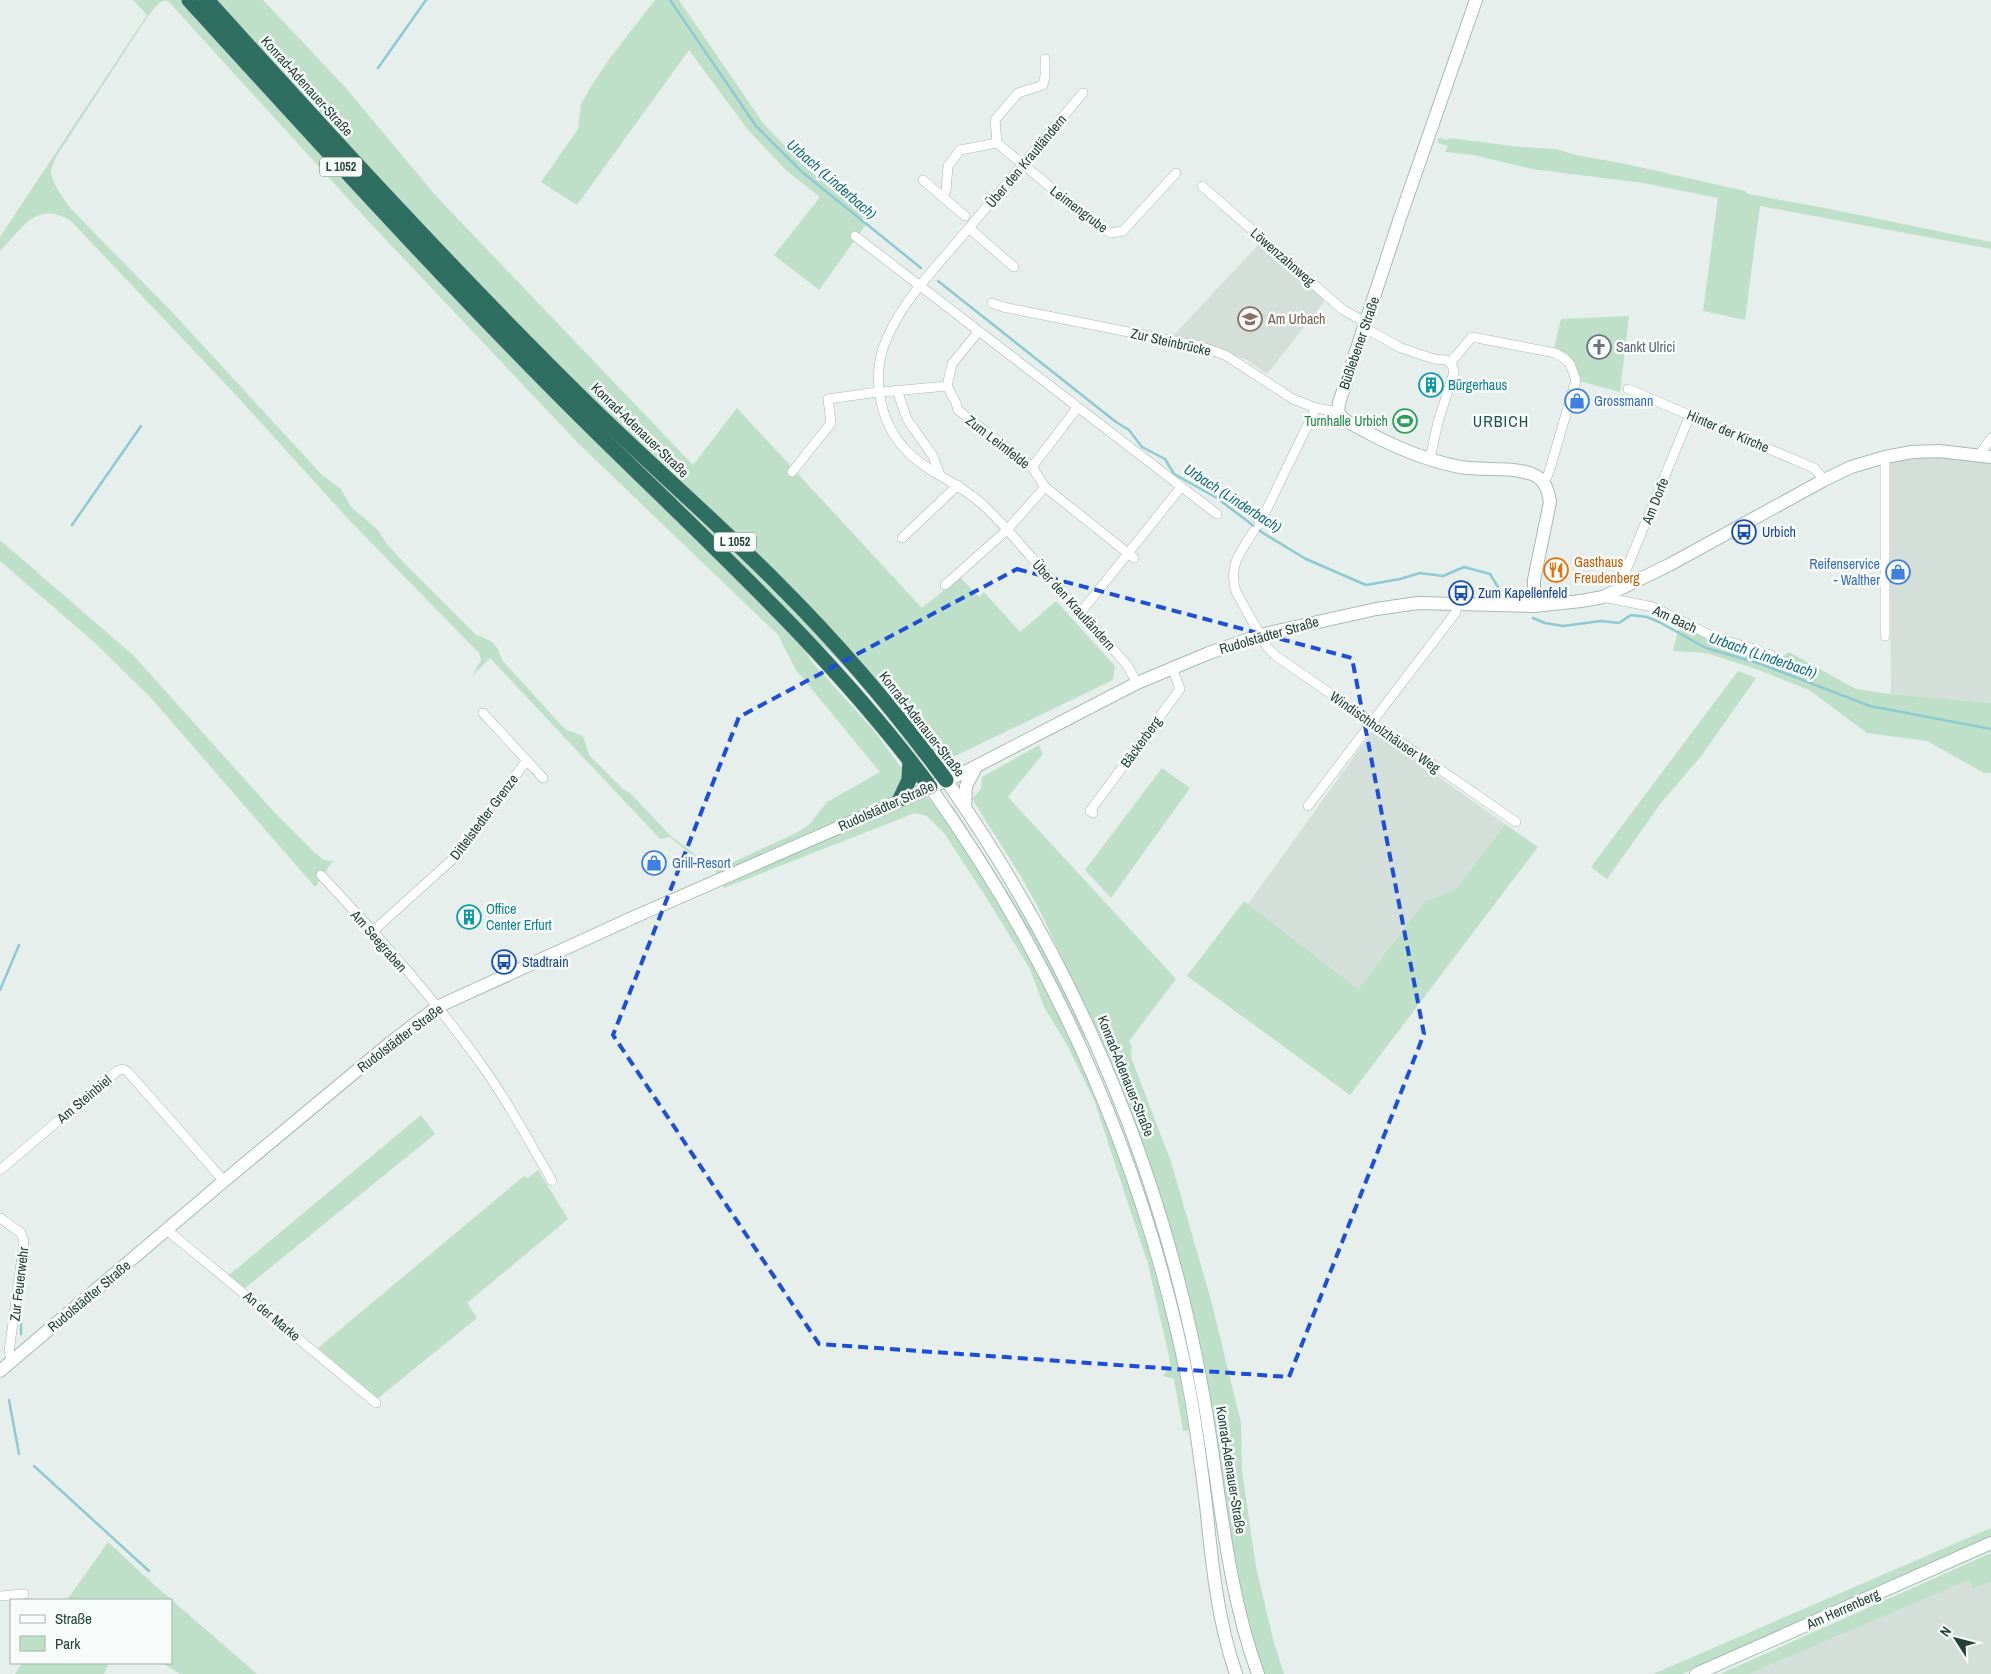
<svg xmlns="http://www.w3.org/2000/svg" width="1991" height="1674" font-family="'Archivo Narrow',sans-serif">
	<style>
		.built { fill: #d4dfda }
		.green { fill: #bfe0c8; fill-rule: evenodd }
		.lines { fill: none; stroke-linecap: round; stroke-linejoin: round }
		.stream { stroke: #8ec9d4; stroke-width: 2.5 }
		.street-casing { stroke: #a8b8b2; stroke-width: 10 }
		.secondary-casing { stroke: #a4bbb3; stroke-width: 14 }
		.highway-casing { stroke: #c2cac8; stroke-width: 16 }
		.street { stroke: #fff; stroke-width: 9 }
		.secondary { stroke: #fff; stroke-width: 12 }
		.highway { stroke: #2f6f62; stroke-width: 15 }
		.marked { fill: none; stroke: #1d4ed8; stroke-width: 4; stroke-dasharray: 10 6; stroke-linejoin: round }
		.labels { text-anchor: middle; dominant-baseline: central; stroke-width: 5; stroke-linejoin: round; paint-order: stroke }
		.shield { fill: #f7fbf9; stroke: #637a73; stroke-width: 1 }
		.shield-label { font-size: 12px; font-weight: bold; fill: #24423a }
		.street-label { font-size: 14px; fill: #24423a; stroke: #f7fbf9 }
		.education-label { font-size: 14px; fill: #785e54; stroke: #f7fbf9; text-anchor: start }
		.worship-label { font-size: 14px; fill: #5b616d; stroke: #f7fbf9; text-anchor: start }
		.culture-label { font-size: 14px; fill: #0d838f; stroke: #f7fbf9; text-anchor: start }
		.shop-label { font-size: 14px; fill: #366cbe; stroke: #f7fbf9; text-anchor: start }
		.leisure-label { font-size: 14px; fill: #27864d; stroke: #f7fbf9; text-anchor: end }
		.transit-label { font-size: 14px; fill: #164399; stroke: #f7fbf9; text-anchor: start }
		.food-label { font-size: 14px; fill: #c56008; stroke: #f7fbf9; text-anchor: start }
		.water-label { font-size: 15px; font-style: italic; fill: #1c6f80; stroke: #f7fbf9 }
		.quarter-label { font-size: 16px; letter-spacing: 1px; fill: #1f5548; stroke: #f7fbf9 }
	</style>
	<rect width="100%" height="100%" fill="#e6efeb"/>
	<g class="built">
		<polygon points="1260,243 1323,296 1324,302 1267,374 1247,360 1192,340 1173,336"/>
		<polygon points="1950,457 1991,462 1991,703 1891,694 1889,462 1909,458"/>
		<polygon points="1373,730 1505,824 1456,889 1424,902 1358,989 1248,904"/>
		<polygon points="1969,1580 1974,1589 1991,1582 1991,1674 1749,1674"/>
	</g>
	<g class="green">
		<path d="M133,0H181L263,90L800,643L812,662L872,728L900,766L942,814L983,877L1041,977L1096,1094L1134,1198L1167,1316L1178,1364L1189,1430L1183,1431L1174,1379L1163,1376L1171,1366L1148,1264L1094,1100L1066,1043L1044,1007L1030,969L984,894L944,833L927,816L915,813L724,888L715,870L705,866L670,837L660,839L490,658L472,676L481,660L479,653L350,521L234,393L71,221C36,200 23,228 0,251V237L147,15ZM163,1H168L372,225L579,444L778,635L796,670L880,772L827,802L809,825L796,833L731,863L709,865L671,836L630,793L623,789L589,755L583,736L567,730L562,726L502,660C496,642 493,641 476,635L408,567L387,544L378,530L351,507L341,489L322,475L173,313L71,209C65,200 52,183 51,173C51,167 54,162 56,157L148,16L159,3Z"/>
		<polygon points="214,0 263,0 345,87 437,197 693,465 737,408 922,608 960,577 979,597 984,592 1020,632 1056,601 1115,666 1113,680 953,757 943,757 935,751 931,752 650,456 458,266"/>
		<polygon points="655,0 679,0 763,123 807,169 870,219 819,290 774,255 820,197 787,171 748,130 689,50 577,205 541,182 578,129 581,104 590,88 610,58"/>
		<polygon points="1440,138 1447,140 1449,138 1520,147 1556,149 1576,155 1626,164 1745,191 1748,194 1830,209 1991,242 1991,249 1760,206 1745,320 1703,311 1718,198 1643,183 1532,169 1473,155 1445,152 1448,146 1438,143 1438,139"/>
		<path d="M1629,316L1620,392L1579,381C1577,363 1570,356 1554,348L1561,319ZM1600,337L1606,339L1601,358L1592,355Z"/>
		<path d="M598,425L717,533L836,652L923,758L920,760C887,718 855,672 814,638Z"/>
		<polygon points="0,540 134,656 275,813 313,851 324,860 331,861 334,859 315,887 151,698 94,642 0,561"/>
		<polygon points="1680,623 1712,642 1777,661 1789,652 1856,689 1891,694 1991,703 1991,773 1984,773 1927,741 1867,733 1809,690 1756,669 1706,653 1673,651"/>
		<polygon points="1738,671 1756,678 1702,755 1661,803 1607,879 1591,867"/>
		<polygon points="1039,745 1043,754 1008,797 1176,979 1129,1041 1132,1047 1131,1057 1171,1162 1211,1300 1241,1423 1242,1470 1256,1567 1274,1643 1284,1674 1264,1674 1250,1630 1146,1155 1107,1052 1038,907 1020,875 972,799 981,789 982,777"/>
		<polygon points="1162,768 1190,788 1111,898 1085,870"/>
		<polygon points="953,806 1040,942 1089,1039 1085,1040 1046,963 949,807"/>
		<polygon points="1505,824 1538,847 1350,1095 1187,976 1244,901 1358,989 1424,902 1456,889"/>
		<polygon points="421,1115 435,1134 244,1289 229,1275"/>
		<polygon points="538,1170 568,1219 467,1303 477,1318 377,1399 318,1348 524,1176 528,1178"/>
		<polygon points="1991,1528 1991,1536 1682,1674 1653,1674"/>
		<polygon points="108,1542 150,1581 257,1674 180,1674 162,1663 171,1663 171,1600 67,1600"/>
		<polygon points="1991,1553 1991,1582 1973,1589 1969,1580 1749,1674 1720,1674"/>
		<polygon points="22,1663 109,1663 104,1674 15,1674"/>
	</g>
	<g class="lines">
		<g class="stream">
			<polyline points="670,0 756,126 802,172 921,268"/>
			<polyline points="378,68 426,0"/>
			<polyline points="938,281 1116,422 1129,430 1142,447 1165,459 1174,474 1217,498 1263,533 1306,559 1366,585 1400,579 1420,573 1443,576 1464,567 1490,574 1501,592"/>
			<polyline points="72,525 141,426"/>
			<polyline points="1533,618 1545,623 1563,626 1601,621 1619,623 1631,615 1647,617 1659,622 1706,648 1761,664 1870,706 1991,729"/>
			<polyline points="0,990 19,945"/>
			<polyline points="21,1317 21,1334"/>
			<polyline points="9,1400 19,1454"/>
			<polyline points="34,1466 149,1571"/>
		</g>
		<g class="street-casing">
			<g id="street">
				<polyline points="1045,59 1045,76 1043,85 1018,93 995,120 997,143 1094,223 1111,233 1123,231 1176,173"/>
				<path d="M1083,93C1043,141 1003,188 963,235C936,267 904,299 887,338C871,373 878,419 904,448C926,473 959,482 983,505C1001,521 1016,540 1032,558C1064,593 1096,629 1127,665L1137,683"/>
				<polyline points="923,180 965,216"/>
				<polyline points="1202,186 1343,310 1367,323"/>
				<polyline points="941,196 946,191 948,166 960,150 997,143"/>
				<polyline points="969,228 1014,267"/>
				<polyline points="855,236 1217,514"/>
				<polyline points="992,303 1003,307 1199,346 1225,355 1293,399 1316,408 1338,412"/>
				<polyline points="1365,328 1401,348 1434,359 1446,360 1452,364 1454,372 1438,422 1430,459"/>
				<polyline points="978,332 952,364 947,386 956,403 958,410 1032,467 1045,487 1134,558"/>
				<polyline points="1450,363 1472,337 1555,353 1564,358 1570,364 1576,380 1549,472 1544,483"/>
				<polyline points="1628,389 1814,468 1824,480"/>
				<polyline points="897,390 907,419 933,456 940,475"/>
				<polyline points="1980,454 1991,438"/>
				<polyline points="1885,457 1885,636"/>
				<polyline points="1032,467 1077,408"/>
				<polyline points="792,472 831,423 828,399 871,393 947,386"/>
				<polyline points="1228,495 1261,521"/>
				<polyline points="1259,525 1316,408"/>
				<path d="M1254,531C1240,552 1228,566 1236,592L1267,647L1276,656L1516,822"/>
				<polyline points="902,538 958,485"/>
				<polyline points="945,585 1007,530 1045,487"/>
				<polyline points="1623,587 1624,575 1690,415"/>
				<polyline points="1603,597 1653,607 1716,638 1751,648 1773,656"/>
				<polyline points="1081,612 1181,487"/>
				<polyline points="483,713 543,778"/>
				<polyline points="1308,806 1456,612 1457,603"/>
				<polyline points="1093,813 1090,811 1180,689 1172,667"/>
				<path d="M321,875C378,936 435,999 483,1067C509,1103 530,1143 552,1181"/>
				<polyline points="372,932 455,857 527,760"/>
				<polyline points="0,1170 117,1071 123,1069 128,1072 224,1181"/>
				<polyline points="0,1218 21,1233 24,1241 9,1352 12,1361"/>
				<polyline points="167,1230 376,1403"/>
				<polyline points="0,1596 24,1594"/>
			</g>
		</g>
		<g class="secondary-casing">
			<g id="secondary">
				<path d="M1476,0L1400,218L1339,403L1338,412L1343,419C1380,440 1418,459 1460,467C1484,471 1509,466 1532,474C1545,479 1548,490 1550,502L1534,580V606"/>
				<path d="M946,780C1071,958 1158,1159 1199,1372C1219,1472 1223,1578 1258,1674"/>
				<path d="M930,787C1058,967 1145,1165 1188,1382C1196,1423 1201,1464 1206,1505C1212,1562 1217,1619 1236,1674"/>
				<polyline points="965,807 966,786 976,767"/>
				<polyline points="0,1371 224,1181 390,1043 437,1007 632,918 963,773 1137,683 1209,653 1260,635 1376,609 1418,603 1534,606 1581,601 1603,597 1669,565 1824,480 1851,467 1885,457 1912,452 1939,451 1991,457"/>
				<polyline points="1696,1674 1991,1543"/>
			</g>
		</g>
		<g class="highway-casing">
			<g id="highway">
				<path d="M189,0C315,138 440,276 572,408C695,531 826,646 930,787"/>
				<path d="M207,0C330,136 454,272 585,401C649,464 718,523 781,587C841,647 896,712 946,780"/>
				<polyline points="900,799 909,780 910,761"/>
			</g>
		</g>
		<use href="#street" class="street"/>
		<use href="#secondary" class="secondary"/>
		<use href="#highway" class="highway"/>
	</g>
	<path class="marked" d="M1017,569L1352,658L1424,1034L1289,1377L819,1344L613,1035L739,717Z"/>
	<defs>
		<g id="school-ring" transform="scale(1.25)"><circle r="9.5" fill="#f7fbf9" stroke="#8d6e63" stroke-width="1.5"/><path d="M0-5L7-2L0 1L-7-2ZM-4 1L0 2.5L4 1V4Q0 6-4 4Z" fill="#8d6e63"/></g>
		<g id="church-ring" transform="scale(1.25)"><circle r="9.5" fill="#f7fbf9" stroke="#6b7280" stroke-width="1.5"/><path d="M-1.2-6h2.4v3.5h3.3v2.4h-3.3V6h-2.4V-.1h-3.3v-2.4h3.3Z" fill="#6b7280"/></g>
		<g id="building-ring" transform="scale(1.25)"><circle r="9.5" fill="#f7fbf9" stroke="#0f9aa8" stroke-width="1.5"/><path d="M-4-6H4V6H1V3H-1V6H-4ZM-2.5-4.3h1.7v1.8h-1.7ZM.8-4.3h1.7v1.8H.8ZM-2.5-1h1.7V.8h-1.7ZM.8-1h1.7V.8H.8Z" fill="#0f9aa8"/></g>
		<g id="shop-ring" transform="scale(1.25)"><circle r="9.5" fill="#f7fbf9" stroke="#3f7fe0" stroke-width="1.5"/><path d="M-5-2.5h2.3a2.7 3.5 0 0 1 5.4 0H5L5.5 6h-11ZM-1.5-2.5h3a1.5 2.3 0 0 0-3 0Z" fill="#3f7fe0"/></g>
		<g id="stadium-ring" transform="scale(1.25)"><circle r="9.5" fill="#f7fbf9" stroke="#2e9e5b" stroke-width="1.5"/><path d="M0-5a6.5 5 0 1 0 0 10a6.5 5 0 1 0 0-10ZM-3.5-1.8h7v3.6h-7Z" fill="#2e9e5b"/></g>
		<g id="bus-ring" transform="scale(1.25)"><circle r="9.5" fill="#f7fbf9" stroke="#1a4fb4" stroke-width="1.5"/><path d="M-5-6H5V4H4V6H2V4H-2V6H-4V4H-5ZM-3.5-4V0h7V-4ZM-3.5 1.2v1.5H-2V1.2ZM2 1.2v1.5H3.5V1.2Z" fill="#1a4fb4"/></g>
		<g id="restaurant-ring" transform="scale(1.25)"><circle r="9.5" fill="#f7fbf9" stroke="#e8710a" stroke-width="1.5"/><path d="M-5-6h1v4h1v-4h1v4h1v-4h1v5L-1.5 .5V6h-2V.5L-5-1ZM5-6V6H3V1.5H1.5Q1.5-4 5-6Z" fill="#e8710a"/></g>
	</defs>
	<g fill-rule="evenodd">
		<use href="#school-ring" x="1250" y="319"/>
		<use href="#church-ring" x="1599" y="347"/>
		<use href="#building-ring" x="1431" y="385"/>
		<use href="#shop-ring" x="1577" y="401"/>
		<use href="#stadium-ring" x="1405" y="421"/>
		<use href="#bus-ring" x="1744" y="532"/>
		<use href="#restaurant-ring" x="1556" y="570"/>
		<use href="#shop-ring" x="1898" y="572"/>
		<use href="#bus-ring" x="1461" y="593"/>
		<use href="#shop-ring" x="654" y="863"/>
		<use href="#building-ring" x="469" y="917"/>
		<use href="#bus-ring" x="504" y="962"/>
	</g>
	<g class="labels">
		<g class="shield">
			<rect x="320" y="157.5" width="42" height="19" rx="4"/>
			<rect x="714" y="532.5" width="42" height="19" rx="4"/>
		</g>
		<g class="shield-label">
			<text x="341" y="167">L 1052</text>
			<text x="735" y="542">L 1052</text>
		</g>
		<g class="street-label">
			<text transform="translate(307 86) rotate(48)">Konrad-Adenauer-Straße</text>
			<text transform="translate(1026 161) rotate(-50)">Über den Krautländern</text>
			<text transform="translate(1079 209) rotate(37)">Leimengrube</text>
			<text transform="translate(1283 257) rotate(41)">Löwenzahnweg</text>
			<text transform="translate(1171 342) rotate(13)">Zur Steinbrücke</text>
			<text transform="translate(1359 343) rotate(-71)">Büßlebener Straße</text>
			<text transform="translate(640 430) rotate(44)">Konrad-Adenauer-Straße</text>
			<text transform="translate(1728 431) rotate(23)">Hinter der Kirche</text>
			<text transform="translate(998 442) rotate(38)">Zum Leimfelde</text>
			<text transform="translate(1655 501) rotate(-68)">Am Dorfe</text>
			<text transform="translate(1074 605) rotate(48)">Über den Krautländern</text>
			<text transform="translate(1675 619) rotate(25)">Am Bach</text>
			<text transform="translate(1269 635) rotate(-16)">Rudolstädter Straße</text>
			<text transform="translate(922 724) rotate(52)">Konrad-Adenauer-Straße</text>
			<text transform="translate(1385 732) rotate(35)">Windischholzhäuser Weg</text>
			<text transform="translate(1141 742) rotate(-54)">Bäckerberg</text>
			<text transform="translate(886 806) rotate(-24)">Rudolstädter Straße</text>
			<text transform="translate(484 817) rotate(-53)">Dittelstedter Grenze</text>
			<text transform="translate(379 941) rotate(49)">Am Seegraben</text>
			<text transform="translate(400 1038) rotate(-37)">Rudolstädter Straße</text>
			<text transform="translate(1126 1076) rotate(68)">Konrad-Adenauer-Straße</text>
			<text transform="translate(84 1099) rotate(-40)">Am Steinbiel</text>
			<text transform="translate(19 1284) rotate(-83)">Zur Feuerwehr</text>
			<text transform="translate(89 1296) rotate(-40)">Rudolstädter Straße</text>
			<text transform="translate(272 1316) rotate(40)">An der Marke</text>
			<text transform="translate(1231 1470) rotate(81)">Konrad-Adenauer-Straße</text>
			<text transform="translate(1843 1609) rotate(-24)">Am Herrenberg</text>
		</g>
		<g class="education-label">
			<text x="1268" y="319">Am Urbach</text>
		</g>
		<g class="worship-label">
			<text x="1616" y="347">Sankt Ulrici</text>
		</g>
		<g class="culture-label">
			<text x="1448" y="385">Bürgerhaus</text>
			<text x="486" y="909">Office<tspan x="486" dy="16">Center Erfurt</tspan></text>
		</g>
		<g class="shop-label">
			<text x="1594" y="401">Grossmann</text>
			<text x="1880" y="564" text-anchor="end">Reifenservice<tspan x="1880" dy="16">- Walther</tspan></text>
			<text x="672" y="863">Grill-Resort</text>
		</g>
		<g class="leisure-label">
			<text x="1388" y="421">Turnhalle Urbich</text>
		</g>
		<g class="transit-label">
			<text x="1762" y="532">Urbich</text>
			<text x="1478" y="593">Zum Kapellenfeld</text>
			<text x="522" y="962">Stadtrain</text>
		</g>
		<g class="food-label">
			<text x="1574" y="562">Gasthaus<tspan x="1574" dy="16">Freudenberg</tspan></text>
		</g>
		<g class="water-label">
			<text transform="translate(832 179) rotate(41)">Urbach (Linderbach)</text>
			<text transform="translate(1233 498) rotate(33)">Urbach (Linderbach)</text>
			<text transform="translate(1763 655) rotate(19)">Urbach (Linderbach)</text>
		</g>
		<g class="quarter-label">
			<text x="1501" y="421">URBICH</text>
		</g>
	</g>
	<rect x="10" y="1599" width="162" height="65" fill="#f7fbf9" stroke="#a3b1ad"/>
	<rect x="20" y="1615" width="25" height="8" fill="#ffffff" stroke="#a3b1ad"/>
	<text x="55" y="1624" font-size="15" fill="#24423a">Straße</text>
	<rect x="20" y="1636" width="25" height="15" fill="#bfe0c8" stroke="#a3b1ad"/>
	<text x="55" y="1649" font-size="15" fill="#24423a">Park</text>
	<g transform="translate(1956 1639) rotate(306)" stroke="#f7fbf9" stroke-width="4" paint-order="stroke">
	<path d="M0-4L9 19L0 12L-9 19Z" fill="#24423a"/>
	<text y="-8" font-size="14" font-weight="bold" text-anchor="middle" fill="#24423a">N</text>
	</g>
</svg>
